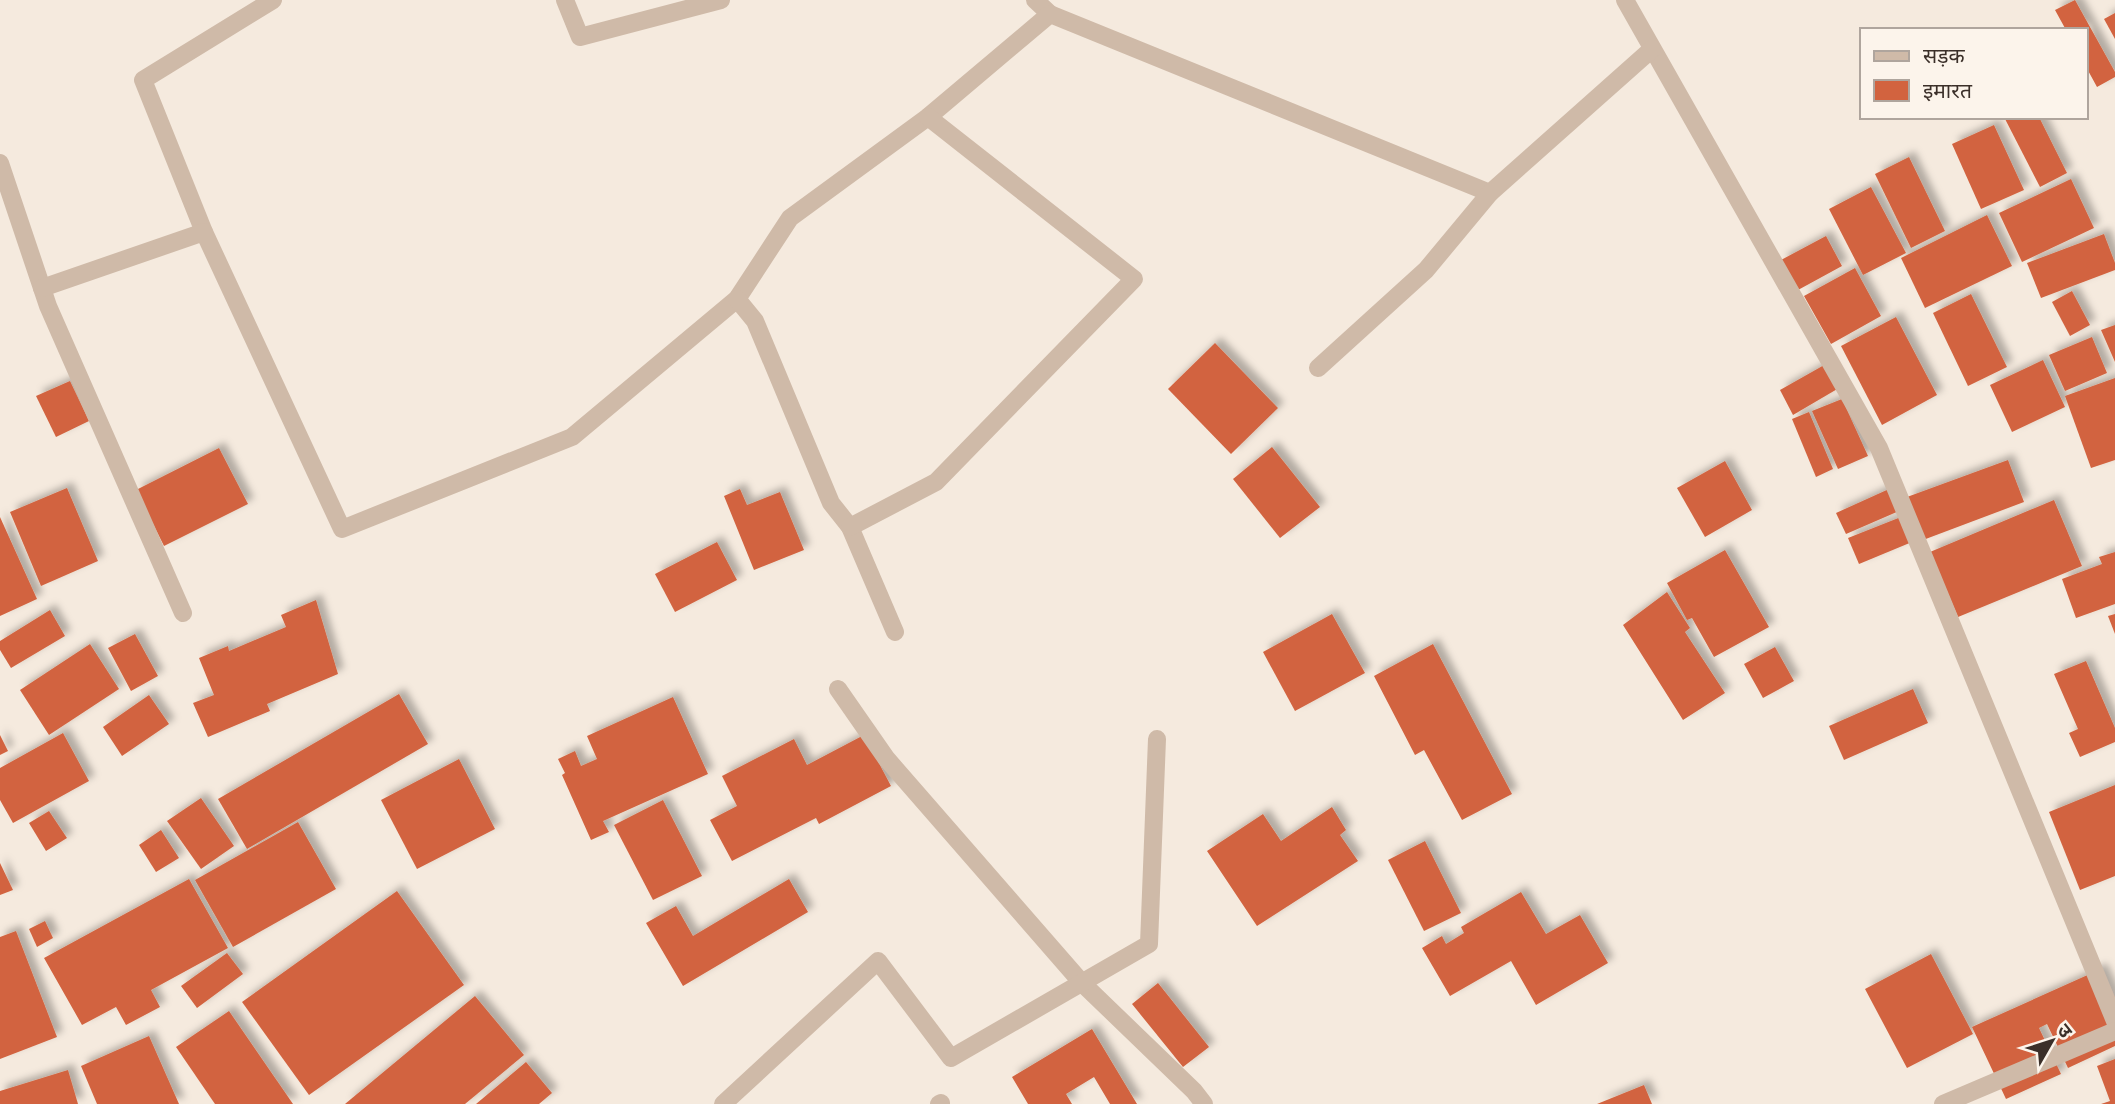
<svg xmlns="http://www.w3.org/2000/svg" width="2115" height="1104" font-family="Karla,'Noto Sans Devanagari',sans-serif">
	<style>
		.building { fill: #d2633f; filter: url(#shadow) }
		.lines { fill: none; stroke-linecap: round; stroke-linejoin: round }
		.street { stroke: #cfbaa8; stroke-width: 18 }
	</style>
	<defs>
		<filter id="shadow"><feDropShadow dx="6" dy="-6" stdDeviation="3.5" flood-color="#0004"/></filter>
	</defs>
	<rect width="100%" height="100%" fill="#f5eade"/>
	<g class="building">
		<polygon points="2075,0 2115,72 2115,77 2097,87 2085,65 2085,30 2066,30 2055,10"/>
		<polygon points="2115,13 2115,39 2104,19"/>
		<polygon points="2004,117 2039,117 2067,173 2040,187"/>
		<polygon points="1994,125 2024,190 1981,209 1952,144"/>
		<polygon points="1909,157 1945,231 1911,248 1875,174"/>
		<polygon points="2071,179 2094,228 2022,262 1999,213"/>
		<polygon points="1871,187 1906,253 1863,275 1829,209"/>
		<polygon points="1987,215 2012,266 1925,308 1901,258"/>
		<polygon points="2104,234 2115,263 2115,270 2041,298 2027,263"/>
		<polygon points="1826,236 1842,266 1798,290 1781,260"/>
		<polygon points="1855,268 1881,316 1831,344 1804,296"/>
		<polygon points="2072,291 2090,325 2070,336 2052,302"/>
		<polygon points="1971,294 2007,367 1968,386 1933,313"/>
		<polygon points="1896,317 1937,395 1882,425 1841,346"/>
		<polygon points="2115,325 2115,362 2101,330"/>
		<polygon points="2092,337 2107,373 2065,391 2049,355"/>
		<polygon points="1215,343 1278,408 1231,454 1168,389"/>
		<polygon points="2043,360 2065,407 2012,432 1990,385"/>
		<polygon points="1826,364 1839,388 1793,415 1780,390"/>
		<polygon points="2115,378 2115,460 2091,468 2065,396"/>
		<polygon points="70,381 89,421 56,437 36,396"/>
		<polygon points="1842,399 1868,456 1838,469 1812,411"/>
		<polygon points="1809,412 1833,469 1816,477 1792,419"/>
		<polygon points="1272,447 1320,507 1280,538 1233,479"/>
		<polygon points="219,448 248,504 164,546 136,490"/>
		<polygon points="2008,460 2024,502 1923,540 1907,497"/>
		<polygon points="1725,461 1752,510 1705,537 1677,488"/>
		<polygon points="67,488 98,561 41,586 10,512"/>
		<polygon points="740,489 747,505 780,492 804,550 754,570 724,496"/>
		<polygon points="1889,489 1899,511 1846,534 1836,513"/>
		<polygon points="2054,500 2082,566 1958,617 1930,552"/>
		<polygon points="0,517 37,599 0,616"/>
		<polygon points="1901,517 1912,542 1859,564 1848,538"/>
		<polygon points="717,542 737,580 675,612 655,574"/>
		<polygon points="1725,550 1769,627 1714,657 1692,618 1687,620 1667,583"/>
		<polygon points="2115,552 2115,604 2076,618 2062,579 2102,564 2099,557"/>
		<polygon points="1667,592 1690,628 1685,632 1725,693 1683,720 1623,625"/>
		<polygon points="316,600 338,674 267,704 270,711 208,737 193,703 214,695 199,658 228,646 229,651 286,627 281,615"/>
		<polygon points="50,610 65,636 11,668 0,650 0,641"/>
		<polygon points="1332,614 1365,673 1295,711 1263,652"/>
		<polygon points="2115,614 2115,634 2108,616"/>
		<polygon points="135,634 158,676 131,691 108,648"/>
		<polygon points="90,644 119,689 49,735 20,690"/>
		<polygon points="1433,644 1512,794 1462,820 1424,750 1415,755 1374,676"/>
		<polygon points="1775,647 1794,681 1763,698 1744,664"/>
		<polygon points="2086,661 2115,728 2115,742 2080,757 2069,733 2078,729 2054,674"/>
		<polygon points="1913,689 1928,723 1844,760 1829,726"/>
		<polygon points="399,694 428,744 247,849 218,799"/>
		<polygon points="149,695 169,724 122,756 103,727"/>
		<polygon points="673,697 708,774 603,821 609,832 591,840 562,775 565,773 558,759 575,751 581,766 597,759 587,736"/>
		<polygon points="63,733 89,781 13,823 0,800 0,768"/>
		<polygon points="0,735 8,751 0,755"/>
		<polygon points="864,735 891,786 819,824 816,818 732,861 710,820 737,806 722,776 794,739 807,765"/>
		<polygon points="459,759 495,829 417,869 381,800"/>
		<polygon points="2115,785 2115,876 2080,890 2049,812"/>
		<polygon points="201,798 234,846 201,869 167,821"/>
		<polygon points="663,800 702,876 653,900 614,825"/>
		<polygon points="1332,807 1346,830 1340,835 1358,861 1257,926 1207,851 1263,814 1281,841"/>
		<polygon points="49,811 67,838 46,851 29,823"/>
		<polygon points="298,822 336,889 233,947 195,880"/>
		<polygon points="161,830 179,858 156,872 139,845"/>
		<polygon points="1425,841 1461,913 1424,931 1388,860"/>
		<polygon points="0,863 13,890 0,895"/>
		<polygon points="189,879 228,948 151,990 160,1007 126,1025 116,1007 82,1025 44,958"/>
		<polygon points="789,879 808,912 683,986 646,923 676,906 693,936"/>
		<polygon points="397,891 464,985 309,1095 242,1002"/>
		<polygon points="1521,892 1546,934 1580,915 1608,963 1536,1005 1511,961 1450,996 1422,948 1442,936 1446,944 1464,933 1461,927"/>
		<polygon points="45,921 53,938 37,947 29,929"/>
		<polygon points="16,931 57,1037 0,1059 0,937"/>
		<polygon points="227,953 243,974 197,1008 181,986"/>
		<polygon points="1931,954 1973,1034 1907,1068 1865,989"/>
		<polygon points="2101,969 2115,998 2115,1046 2068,1068 2047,1024 2039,1028 2061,1074 2006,1099 1972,1027"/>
		<polygon points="1158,983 1209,1047 1183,1067 1132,1004"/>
		<polygon points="475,996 524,1055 465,1104 345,1104"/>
		<polygon points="229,1011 293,1104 215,1104 176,1047"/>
		<polygon points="1092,1029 1137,1104 1110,1104 1094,1077 1066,1094 1072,1104 1028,1104 1012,1077"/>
		<polygon points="149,1036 179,1104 97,1104 81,1066"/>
		<polygon points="2115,1059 2115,1104 2101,1104 2110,1101 2097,1066"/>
		<polygon points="526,1062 552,1093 539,1104 476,1104"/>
		<polygon points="68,1070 78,1104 0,1104 0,1091"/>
		<polygon points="1644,1085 1652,1104 1597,1104"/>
	</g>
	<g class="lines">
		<g class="street">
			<polyline points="565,0 580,37 721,0"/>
			<polyline points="1035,0 1050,14"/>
			<polyline points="1625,0 1879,448 2115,1021"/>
			<polyline points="0,163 48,306 183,613"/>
			<polyline points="204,232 143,80 273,0"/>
			<polyline points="42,288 204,232 342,529 572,437 737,299 790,218 928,117 1050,14 1490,193"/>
			<polyline points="737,299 755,321 831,503 850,527 895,632"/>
			<polyline points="1318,368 1426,270 1490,193 1652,49"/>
			<polyline points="850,527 936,482 1134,279 928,117"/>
			<polyline points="838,689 886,758 1082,983 1194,1091 1204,1104"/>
			<polyline points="723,1104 878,961 951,1058 1149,944 1157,739"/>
			<polyline points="939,1104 941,1103"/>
			<polyline points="1943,1104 2115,1031"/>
		</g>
	</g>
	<rect x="1860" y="28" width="228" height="91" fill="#fcf4eb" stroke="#afa59d" stroke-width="2"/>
	<rect x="1874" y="51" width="35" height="10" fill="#cfbaa8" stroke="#afa59d" stroke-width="2"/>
	<text x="1923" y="63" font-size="21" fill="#3b2f29">सड़क</text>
	<rect x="1874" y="80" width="35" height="21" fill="#d2633f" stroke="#afa59d" stroke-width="2"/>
	<text x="1923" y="98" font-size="21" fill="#3b2f29">इमारत</text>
	<g transform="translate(2052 1041) rotate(51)" stroke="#fcf4eb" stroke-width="5" paint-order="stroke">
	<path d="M0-5L12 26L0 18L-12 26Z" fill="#3b2f29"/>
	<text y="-10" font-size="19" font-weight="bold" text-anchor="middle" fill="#3b2f29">उ</text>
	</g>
</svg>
